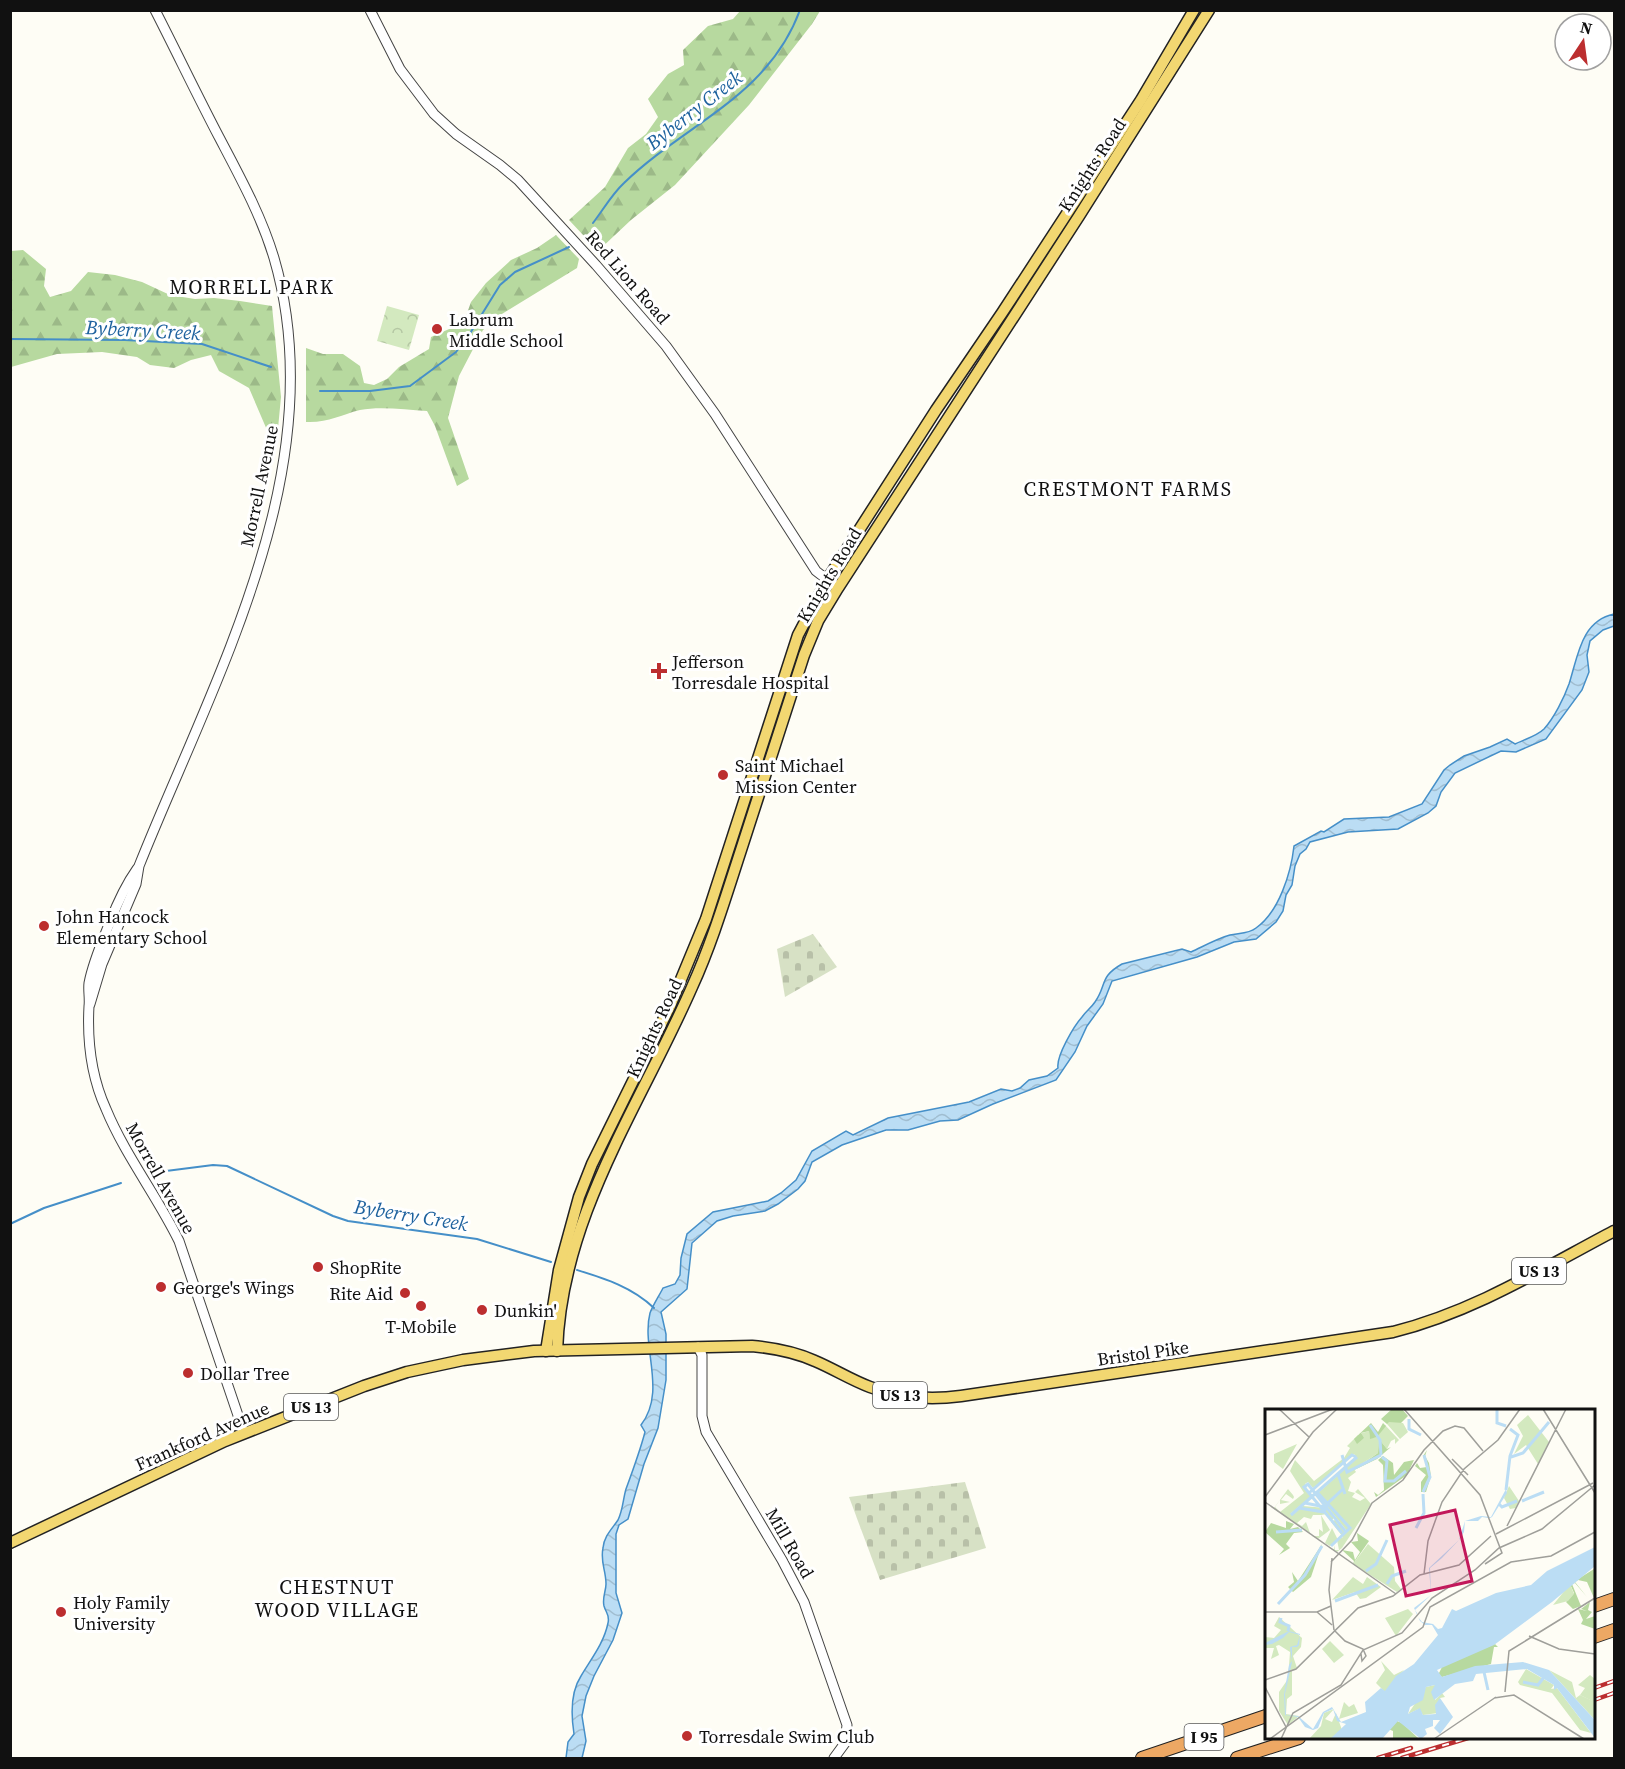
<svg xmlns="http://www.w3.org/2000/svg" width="1625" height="1769" font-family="'Source Serif 4',serif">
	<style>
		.forest { fill: url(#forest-firs) }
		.cemetery { fill: url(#cemetery-stones) }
		.park { fill: url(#park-crowns) }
		.water { fill: url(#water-waves); stroke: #458fc8; stroke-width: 1.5 }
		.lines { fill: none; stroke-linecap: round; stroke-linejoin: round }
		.stream { stroke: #458fc8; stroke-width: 2 }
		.tertiary-casing { stroke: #444; stroke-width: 11 }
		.primary-casing { stroke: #222; stroke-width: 13 }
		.motorway-casing { stroke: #222; stroke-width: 14 }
		.tertiary { stroke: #fff; stroke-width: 9 }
		.primary { stroke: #f2d771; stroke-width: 10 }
		.motorway { stroke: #eda864; stroke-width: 12 }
		.rail-casing { stroke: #bc2e2f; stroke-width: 4.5 }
		.rail { stroke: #fff; stroke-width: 2; stroke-dasharray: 7; stroke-linecap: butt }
		.poi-dot { fill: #bc2e2f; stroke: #fff; stroke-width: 2 }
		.labels { text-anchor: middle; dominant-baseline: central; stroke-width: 6; stroke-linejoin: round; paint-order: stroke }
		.shield { fill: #fff; stroke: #585858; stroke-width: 1.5 }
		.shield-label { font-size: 16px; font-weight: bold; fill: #111 }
		.street-label { font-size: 18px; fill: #111; stroke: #fff }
		.poi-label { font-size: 18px; fill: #111; stroke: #fff; text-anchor: start }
		.water-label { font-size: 20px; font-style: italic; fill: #1e629e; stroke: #fff }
		.neighbourhood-label { font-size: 20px; letter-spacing: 1.5px; fill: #111; stroke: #fff }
		.inset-river { fill: none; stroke: #bbddf4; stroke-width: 3 }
		.inset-road { fill: none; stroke: #9f9f9a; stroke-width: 1.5 }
		.view { fill: #c2185b; fill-opacity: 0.15; stroke: #c2185b; stroke-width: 3 }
		.inset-edge { fill: none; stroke: #111; stroke-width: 3 }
	</style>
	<defs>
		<pattern id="forest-firs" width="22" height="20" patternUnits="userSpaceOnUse" patternTransform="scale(1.5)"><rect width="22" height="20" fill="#b7d99f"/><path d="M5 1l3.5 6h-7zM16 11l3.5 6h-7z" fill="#9cb988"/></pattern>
		<pattern id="cemetery-stones" width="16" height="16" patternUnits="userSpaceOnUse" patternTransform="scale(1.5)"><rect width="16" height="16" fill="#d7e1c5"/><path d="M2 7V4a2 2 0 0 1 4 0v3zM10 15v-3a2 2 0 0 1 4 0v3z" fill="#b8c0a8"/></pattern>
		<pattern id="park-crowns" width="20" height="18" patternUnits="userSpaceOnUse" patternTransform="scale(1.5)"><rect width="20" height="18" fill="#d3e9bf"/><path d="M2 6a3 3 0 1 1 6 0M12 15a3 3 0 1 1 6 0" fill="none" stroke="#b4c7a3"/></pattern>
		<pattern id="water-waves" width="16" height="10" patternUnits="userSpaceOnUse" patternTransform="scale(1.5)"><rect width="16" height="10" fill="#bbddf4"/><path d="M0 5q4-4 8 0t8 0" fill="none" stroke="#a0bdd0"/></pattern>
	</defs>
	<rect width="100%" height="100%" fill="#fefdf5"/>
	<g class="forest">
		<polygon points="740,11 820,11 812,24 749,105 675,185 631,220 598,251 569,220 605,187 628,148 646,134 658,117 648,99 668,74 684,65 683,50 708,26 733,19"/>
		<path d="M556,235L579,259L577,268L497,317L483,330L459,376L448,418L469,479L457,486L435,426L427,411C406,410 381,406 360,410C340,415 328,423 306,422V348L323,354H343L360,366L364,383L374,385L387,379L399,367L429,349L431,337L456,326L466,316L471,302L486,283L511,260L537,248Z"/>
		<polygon points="23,250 46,269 44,286 50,297 71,291 88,272 115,275 142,282 170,295 195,299 214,298 240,301 272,306 281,397 277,439 270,437 249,388 219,371 211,355 191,360 174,368 150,365 137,357 102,352 57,354 11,367 11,251"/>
	</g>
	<g class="cemetery">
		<polygon points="813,934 837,967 785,997 777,949"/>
		<polygon points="965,1482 986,1548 880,1580 849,1497"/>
	</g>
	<polygon class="park" points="387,306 419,315 409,350 377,341"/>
	<path class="water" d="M1614,614V626L1603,630L1590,641L1587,655L1589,672L1582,690L1546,739L1516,752L1501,751L1455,773L1441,792L1436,806L1428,813L1398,829L1348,832L1310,842L1306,849L1300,854L1295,866L1292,885L1286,895L1283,911L1276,922L1256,939L1234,942L1197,957L1112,981L1103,1004L1087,1026L1075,1052L1056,1080L993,1104L958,1120L940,1121L908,1130H886L842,1145L812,1162L805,1181L798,1189L778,1204L765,1211L733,1216L717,1221L692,1243L687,1289L661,1312L666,1334V1380L658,1428L644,1464L628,1519L619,1525L616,1534V1593L622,1613L613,1640L594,1676L586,1696L582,1716L586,1741L582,1758H566L568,1742L574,1734C571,1715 570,1693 581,1676C591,1659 604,1643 608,1623C610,1615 606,1613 604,1606C602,1598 606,1591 606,1584C606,1570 600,1562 603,1548C604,1536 612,1529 618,1520C623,1510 623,1499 626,1489C633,1470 640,1451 645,1432L641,1425C667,1391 641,1348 650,1313C653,1305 659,1296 663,1288L675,1284L680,1275L681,1258L687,1234L713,1212L768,1201L781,1193L796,1180L812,1151L846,1131L853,1135L888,1118L969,1102L1001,1089L1012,1091L1020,1088L1029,1080L1047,1076L1058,1068C1056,1056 1074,1026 1082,1017C1086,1011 1091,1008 1095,1002C1107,985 1099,977 1122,964L1182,949L1191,952C1204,946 1216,939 1230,935C1238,933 1249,934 1256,928C1279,912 1291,873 1294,846L1321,831L1324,832L1344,819L1389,817L1422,804L1444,770L1450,765L1464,756L1490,747L1507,739L1515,744C1523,740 1537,736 1544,729C1554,718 1564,698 1569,684C1578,656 1581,621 1614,614Z"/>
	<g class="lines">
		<g class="stream">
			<path d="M593,223C603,210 612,194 624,183C686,123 768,97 800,10"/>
			<polyline points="10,339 125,340 202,344 271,367"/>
			<polyline points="320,391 370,391 410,386 456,352 469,335 500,285 515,272 569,247"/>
			<polyline points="166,1171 213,1165 227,1166 333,1216 348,1221 477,1239 551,1262"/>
			<polyline points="10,1224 44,1208 121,1183"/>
			<path d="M577,1270C606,1279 632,1287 654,1308"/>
		</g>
		<g class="tertiary-casing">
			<g id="tertiary">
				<polyline points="370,10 400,69 434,114 456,134 500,165 518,180 596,265 666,346 715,414 816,571 838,588"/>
				<path d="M137,869C125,886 117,904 110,922C102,942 93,962 89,983C88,991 90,998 89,1006C87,1042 91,1076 106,1109C125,1155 157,1196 179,1241L244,1433"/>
				<path d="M90,1004L102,964L136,884L139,866C214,678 335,466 274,258C261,215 240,177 219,137C197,95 177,53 155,10"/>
				<polyline points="698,1347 702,1355 702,1416 706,1432 782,1560 804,1602 847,1725 845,1743 834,1758"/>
			</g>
		</g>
		<g class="primary-casing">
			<g id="primary">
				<polyline points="546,1351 559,1270 579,1197 592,1164 670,1006 706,919 798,635 827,580 936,410 1002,313 1141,100 1194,10"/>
				<path d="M557,1351C561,1217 640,1106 692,987C712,943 726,896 741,850C762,785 783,720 804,655L818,621L838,588L1079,216L1209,10"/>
				<path d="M10,1543L225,1441L364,1386L407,1372L463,1360L534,1351L752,1346C774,1348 795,1352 815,1361C834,1369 851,1380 870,1387C899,1398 930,1400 961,1396L1393,1332C1473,1312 1542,1269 1614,1231"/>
			</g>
		</g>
		<g class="motorway-casing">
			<g id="motorway">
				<polyline points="1594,1606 1614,1599"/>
				<polyline points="1594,1637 1614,1630"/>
				<polyline points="1142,1758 1266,1716"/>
				<polyline points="1237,1758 1299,1738"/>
			</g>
		</g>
		<use href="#tertiary" class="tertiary"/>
		<use href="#primary" class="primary"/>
		<use href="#motorway" class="motorway"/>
		<g class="rail-casing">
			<g id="rail">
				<polyline points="1594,1688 1614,1681"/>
				<polyline points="1594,1700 1614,1693"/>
				<polyline points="1378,1758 1411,1748"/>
				<polyline points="1402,1758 1468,1738"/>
			</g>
		</g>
		<use href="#rail" class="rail"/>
	</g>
	<g class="poi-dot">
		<circle cx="437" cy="329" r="6"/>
		<path d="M656 662h6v6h6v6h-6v6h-6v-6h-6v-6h6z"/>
		<circle cx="723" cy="775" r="6"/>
		<circle cx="44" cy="926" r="6"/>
		<circle cx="318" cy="1267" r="6"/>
		<circle cx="161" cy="1287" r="6"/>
		<circle cx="405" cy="1293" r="6"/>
		<circle cx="421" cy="1306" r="6"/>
		<circle cx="482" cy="1310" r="6"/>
		<circle cx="188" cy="1373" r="6"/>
		<circle cx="61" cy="1612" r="6"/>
		<circle cx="687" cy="1736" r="6"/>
	</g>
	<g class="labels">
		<g class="shield">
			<rect x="1512" y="1258" width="54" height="26" rx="4.5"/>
			<rect x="873" y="1382" width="54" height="26" rx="4.5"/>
			<rect x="284" y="1394" width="54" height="26" rx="4.5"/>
			<rect x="1184.5" y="1724" width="39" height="26" rx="4.5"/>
		</g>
		<g class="shield-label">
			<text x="1539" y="1271">US 13</text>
			<text x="900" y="1395">US 13</text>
			<text x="311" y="1407">US 13</text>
			<text x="1204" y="1737">I 95</text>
		</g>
		<g class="street-label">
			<text transform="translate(1092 165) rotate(-57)">Knights Road</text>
			<text transform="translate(628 277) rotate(49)">Red Lion Road</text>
			<text transform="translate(259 486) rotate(-78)">Morrell Avenue</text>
			<text transform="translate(829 575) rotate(-59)">Knights Road</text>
			<text transform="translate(654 1028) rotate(-65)">Knights Road</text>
			<text transform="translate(161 1178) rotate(61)">Morrell Avenue</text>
			<text transform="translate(1143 1353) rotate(-8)">Bristol Pike</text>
			<text transform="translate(202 1436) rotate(-24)">Frankford Avenue</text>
			<text transform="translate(790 1543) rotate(60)">Mill Road</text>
		</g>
		<g class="poi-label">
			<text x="449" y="319">Labrum<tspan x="449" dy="21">Middle School</tspan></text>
			<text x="672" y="661">Jefferson<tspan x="672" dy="21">Torresdale Hospital</tspan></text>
			<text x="735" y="765">Saint Michael<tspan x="735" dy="21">Mission Center</tspan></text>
			<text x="56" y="916">John Hancock<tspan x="56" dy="21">Elementary School</tspan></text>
			<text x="330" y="1267">ShopRite</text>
			<text x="173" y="1287">George's Wings</text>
			<text x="393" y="1293" text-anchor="end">Rite Aid</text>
			<text x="494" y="1310">Dunkin'</text>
			<text x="421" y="1326" text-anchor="middle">T-Mobile</text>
			<text x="200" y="1373">Dollar Tree</text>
			<text x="73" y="1602">Holy Family<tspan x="73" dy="21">University</tspan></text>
			<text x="699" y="1736">Torresdale Swim Club</text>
		</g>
		<g class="water-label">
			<text transform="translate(694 110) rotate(-38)">Byberry Creek</text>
			<text transform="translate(143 330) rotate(3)">Byberry Creek</text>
			<text transform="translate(411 1215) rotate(9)">Byberry Creek</text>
		</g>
		<g class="neighbourhood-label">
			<text x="252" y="287">MORRELL PARK</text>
			<text x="1128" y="489">CRESTMONT FARMS</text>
			<text x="337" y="1587">CHESTNUT<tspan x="337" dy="23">WOOD VILLAGE</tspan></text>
		</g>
	</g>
	<g transform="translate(1265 1409)">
		<rect width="330" height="330" fill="#fefdf5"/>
		<path d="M263,6L284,33L273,55L261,36L249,45L258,27L252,16ZM120,16L134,31L130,35V30L126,32L122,40L114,30L113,44L89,60L91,63L83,69L86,73L83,82L90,84L87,88L95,92L100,89L90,83L93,80L106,95L77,139L72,143L64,139L69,140V136L70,141H74L72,131L65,137L60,134L67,119L73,131L78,128L66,113L70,111L80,123L82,122L52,85L92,49L89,45L48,79L43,73L40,75L44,85H49L25,105L38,97L61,99L69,109L65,112L62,105L56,106L65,121L53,130L47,127H54V120L58,123L56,106H48L46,110L39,108L32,114L37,117L41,113L45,124L9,100V99L23,80L28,86L29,88L28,90L21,85L16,91L25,93L15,95V91L10,98L15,103L39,84L25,62L30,51L49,72L79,49L85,39L82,37L93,26L99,30L94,25L104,22L105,29L112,28ZM103,135L129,158L130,172L136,180L132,183L88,155ZM88,168L98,175L102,168L116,178L101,189L95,190L90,183L67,191ZM65,232L79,246L69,254L57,240ZM79,293L84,298L89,295L93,304L74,310Z" fill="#d3e9bf"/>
		<path d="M127,0H137L143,7L135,15H122L116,10ZM106,14L113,23L118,14L121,17L112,28L105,30L104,22L96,24L99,29L92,35L89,30ZM114,30L122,40L126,38L112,50L87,62L113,44ZM162,41L160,47L164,54L166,67L161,83H156V73L161,66L150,57L152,54L155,59L162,58L158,47ZM118,47L128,54L129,66L139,53L149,51L142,66L111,88L109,83L113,86L119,81L118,56L113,51ZM21,112L29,115L25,120L33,118L38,123L29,124L21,135L25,139L14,146L19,140L0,123L6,114L21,119ZM92,124L104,132L88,155L89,152L77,141L88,143L90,151L95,143L86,133L93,132ZM57,135L46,168L28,183L23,178L29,173L27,163L33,172ZM329,160V189L322,173L313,171L310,173L322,188L310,174L307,175L316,197L308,200L301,193L309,184L305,175ZM325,193L323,201L327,203L321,210L330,207V220L316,215L318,211L313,200L322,202L316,200ZM230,235L233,238H229L226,255L177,268L173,266L178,256ZM132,312L137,314L154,330L128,329V322L123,320Z" fill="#b7d99f"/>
		<path d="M329,158L305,175L309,185L303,192L288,196L305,175ZM261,260L289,276L286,280L292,279L326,324L315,321L287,284L255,276L253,273ZM284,261L307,273L311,289L315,286L330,293V311Z" fill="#d3e9bf"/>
		<path d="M124,13L138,14L143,23L135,30L122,15ZM32,35L18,60L9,53V45ZM244,77L254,92L251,99L245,100L239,89ZM143,200L148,205L131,227L120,209ZM14,208L37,229L36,238L28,247L32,259L27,262V286L22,290L21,305L34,307L23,316L14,302V283L23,270L25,243L14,236L11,237L14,246L6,250L9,239H0V228L9,229L16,221L9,217ZM116,252L129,266L139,261L120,283L111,274L120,261ZM325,266L330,270L329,293L315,286L320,279L313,276ZM170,276V291L177,284L180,288L175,289L173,304L158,306L154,300L143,305L161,278ZM69,300L60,310L67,313L71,304L77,321L65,330H44L56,317L59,304Z" fill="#d3e9bf"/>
		<path d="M241,80L242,84L227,108L225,109H223L217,108L213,112H200L199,123L194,131L177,149L165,159L166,186L150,201L152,204L153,208L157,213L168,215L173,220L177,219L187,200L191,202L231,184L266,176L282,162L330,138V157L287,193L229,236L172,261L177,268L210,257L258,253L284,261L329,310L330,329L292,279L289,281V276L262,260L211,265L208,272L190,275L169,291L166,283L170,276L161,278L158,291L145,298L143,305L155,299L158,306L171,305L170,296L175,289L188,308L175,325L169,319L175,311H168V317L160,320L162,325L156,330L133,312L117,330H65L81,315L72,312L68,300L59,304L53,319L48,321L40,318L33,308L20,306L19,286L24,256L27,252L25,238L32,236L35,226L24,223L18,229L7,235L0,236V234L24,222L35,225L34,236L32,238H27V253L20,285L21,306L33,307L48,320L58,303L67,298L76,313L101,303L100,293L116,279L120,282L131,267L149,255L173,226L167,216H160L155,212L149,199L166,186L164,159L194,131L200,112L216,107L226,108Z" fill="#bbddf4"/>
		<path class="inset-river" d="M232,0V14L241,17M144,10V20L156,26M105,16L115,31L116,46M77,46L82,63L116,46M117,48L122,52L120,72H129L141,62M246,48L258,44L284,13M73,65L80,85M42,74L81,123M43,75L39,78L77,124M241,81L245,47L253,26L245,20M52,83L85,119L66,137M158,83L165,68L159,46M44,84L87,46L91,48M257,92L279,83M40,94L60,98M234,95L237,98L252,92M34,99L59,103L63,94L79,79M26,106L92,48M151,119L159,104L158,85M11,123L37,121M101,162L111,155L122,131M122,175L127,167L141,162M70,192L113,176M13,195L40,166L57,137M16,209L15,213L24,217L23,222M219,263L223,281M258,273L273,276L279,268"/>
		<path class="inset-road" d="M14,0L44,28M139,0L215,86L237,144L220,155M278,0L330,84M0,26L68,0M187,50L203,66M0,88L48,23L72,0M0,93L131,185M242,117L301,0M231,125L328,74M67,149L64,181L69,221M66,153L87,131L107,94L138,71L159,41L178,22L190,17L199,19L218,42M159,165L163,132L177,93L199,60L233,31L255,0M0,203H52L66,197M52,203L67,216M69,221L80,232L98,240L101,247L97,252L96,245M264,227L294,240L330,245M0,271L31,260L93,199L128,187L155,166L194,156L226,127M0,278L21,318M240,283L244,242L330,189M229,289L249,286L319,330M5,330L158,218L165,198L246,153L286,147L330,123M16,330L28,304L76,276L98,241L137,224L167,189L210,161L234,139L277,120L330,76M169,330L231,288"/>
		<path class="view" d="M190,101L207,172L141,187L125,116Z"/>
		<rect width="330" height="330" class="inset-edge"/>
	</g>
	<rect width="1625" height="1769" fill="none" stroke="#111111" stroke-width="24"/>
	<g transform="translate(1583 42) rotate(13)"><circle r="28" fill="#ffffff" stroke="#a0a0a0" stroke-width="1.5"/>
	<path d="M0-4.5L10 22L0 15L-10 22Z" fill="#bc2e2f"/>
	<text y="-9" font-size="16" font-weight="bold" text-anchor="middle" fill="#111111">N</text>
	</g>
</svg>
